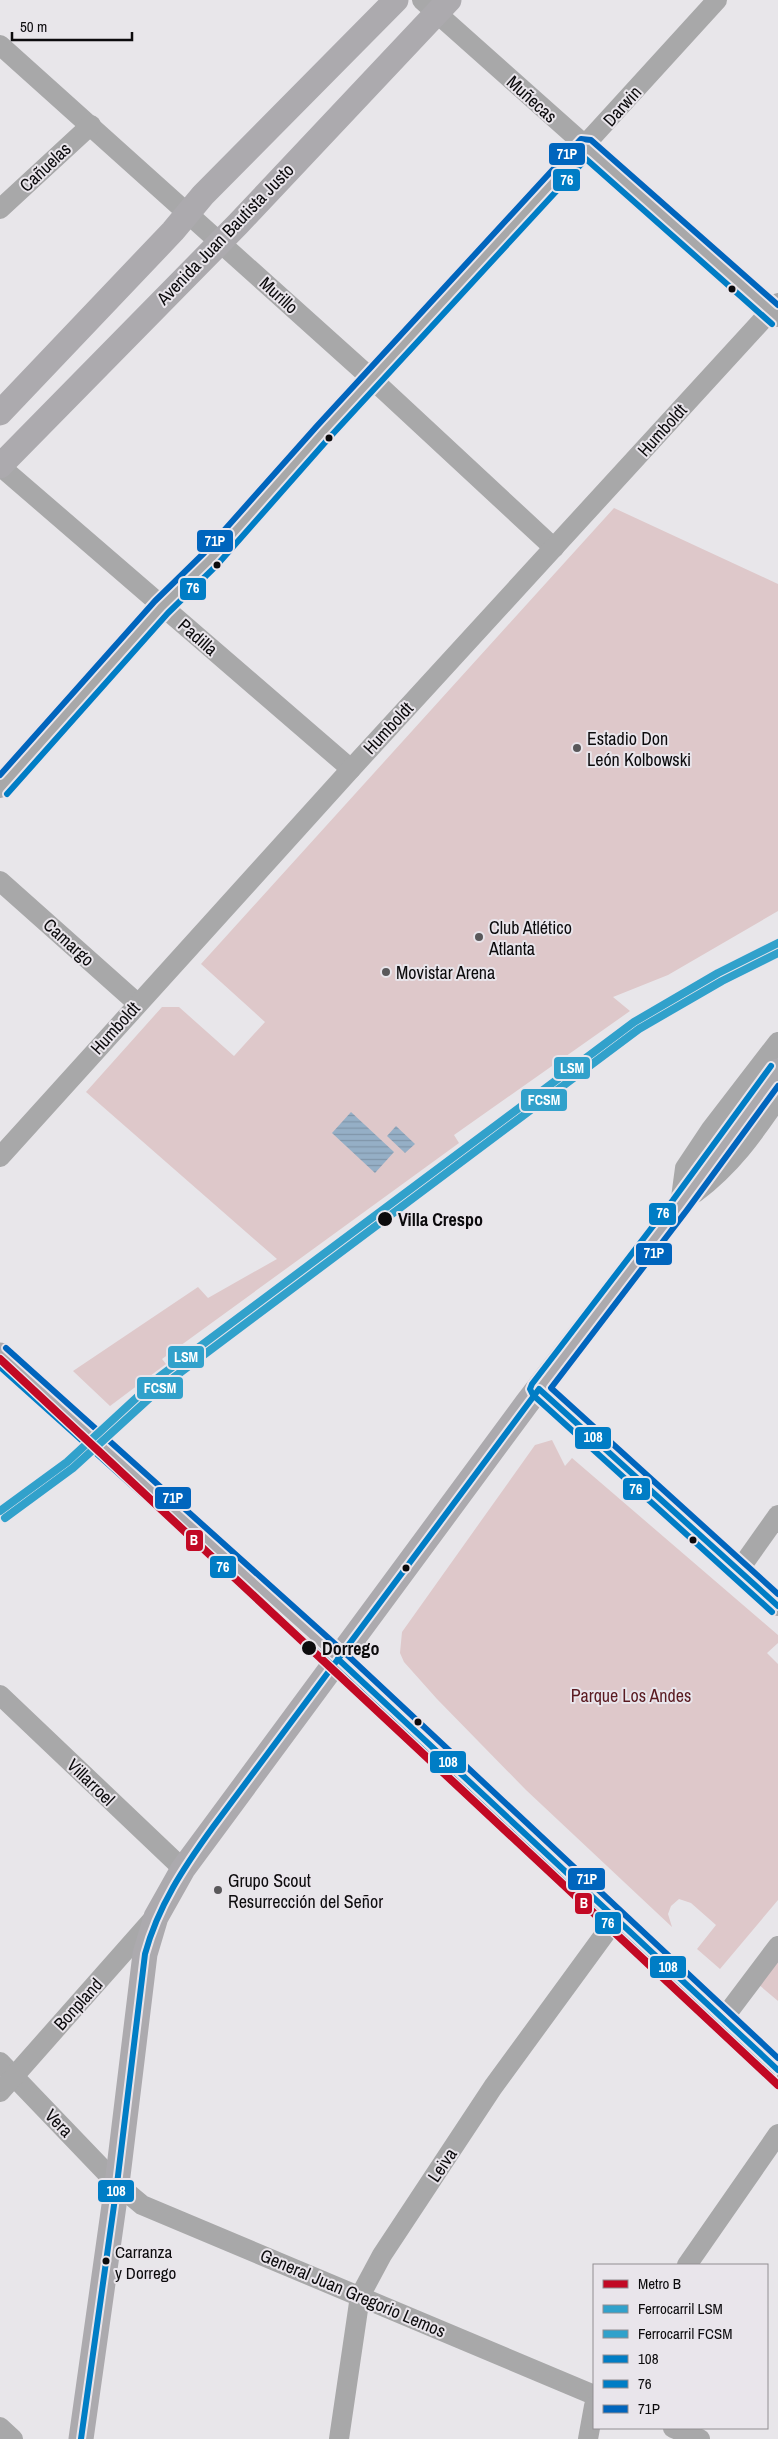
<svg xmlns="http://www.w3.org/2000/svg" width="778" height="2439" font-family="'Archivo Narrow',sans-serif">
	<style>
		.green { fill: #dec8ca }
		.water { fill: url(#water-rules) }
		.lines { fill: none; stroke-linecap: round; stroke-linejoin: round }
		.minor { stroke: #a8a8a9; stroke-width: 20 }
		.major { stroke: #acaaae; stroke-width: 25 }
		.bus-1-casing { stroke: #e9e5eb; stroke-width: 10 }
		.bus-2-casing { stroke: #e9e5eb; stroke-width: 10 }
		.bus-3-casing { stroke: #e9e5eb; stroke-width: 10 }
		.bus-1 { stroke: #007dc5; stroke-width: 6 }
		.bus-2 { stroke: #007dc5; stroke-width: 6 }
		.bus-3 { stroke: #0065bd; stroke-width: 6 }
		.rail-1-casing { stroke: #e9e5eb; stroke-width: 11 }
		.rail-2-casing { stroke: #e9e5eb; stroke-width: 11 }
		.rail-1 { stroke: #31a1cb; stroke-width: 8 }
		.rail-2 { stroke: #31a1cb; stroke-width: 8 }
		.metro-1-casing { stroke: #e9e5eb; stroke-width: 11 }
		.metro-1 { stroke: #c20924; stroke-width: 8 }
		.bus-dot { fill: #0c0b0d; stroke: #e9e5eb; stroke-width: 2 }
		.poi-dot { fill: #59585a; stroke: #e9e5eb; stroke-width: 2 }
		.labels { text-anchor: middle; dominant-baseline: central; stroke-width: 4; stroke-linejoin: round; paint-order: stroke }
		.bus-label { font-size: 17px; fill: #0c0b0d; stroke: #e9e5eb; text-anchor: start }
		.street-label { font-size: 18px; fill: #0c0b0d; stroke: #e9e5eb }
		.poi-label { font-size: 18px; fill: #0c0b0d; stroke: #e9e5eb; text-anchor: start }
		.stop-label { font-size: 18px; font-weight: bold; fill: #0c0b0d; stroke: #e9e5eb; text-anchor: start }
		.park-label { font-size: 18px; fill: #5a1b21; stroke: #e9e5eb }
		.line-badge { stroke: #e9e5eb; stroke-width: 2 }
		.badge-label { font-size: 14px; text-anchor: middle; font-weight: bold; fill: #fff }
	</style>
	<defs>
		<pattern id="water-rules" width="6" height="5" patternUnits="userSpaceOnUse" patternTransform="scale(1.25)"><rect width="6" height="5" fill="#95afc6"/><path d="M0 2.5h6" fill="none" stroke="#7f95a9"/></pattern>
	</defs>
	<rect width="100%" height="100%" fill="#e8e6ea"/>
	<g class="green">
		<polygon points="614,508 778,584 778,911 668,975 613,997 630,1011 454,1135 459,1143 162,1359 166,1364 110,1406 73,1371 198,1287 208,1298 277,1259 86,1092 162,1007 179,1007 234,1056 265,1022 201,964"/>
		<polygon points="552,1440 565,1466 572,1458 778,1635 778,1643 767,1653 778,1664 778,1900 720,1969 697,1949 716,1925 691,1903 679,1899 671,1906 668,1914 672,1927 526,1790 437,1699 404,1662 400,1653 402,1632 535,1445"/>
		<polygon points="778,1959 778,2001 758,1984"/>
	</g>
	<g class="water">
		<polygon points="351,1112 394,1152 375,1173 332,1133"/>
		<polygon points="396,1126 415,1144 405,1153 387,1136"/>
	</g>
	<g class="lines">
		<g class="minor">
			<polyline points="422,0 778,317"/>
			<polyline points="0,45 372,379 554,548"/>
			<polyline points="0,209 91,125"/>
			<polyline points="0,466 351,769"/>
			<polyline points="0,788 162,607 210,559 323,432 717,0"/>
			<polyline points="0,881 137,1003"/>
			<polyline points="0,1157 351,769 778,303"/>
			<path d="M695,1193C731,1166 753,1135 778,1098"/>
			<polyline points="680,1205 685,1168 711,1129 778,1042"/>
			<polyline points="539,1389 778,1606"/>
			<polyline points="739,1570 778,1515"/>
			<polyline points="0,1695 183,1869"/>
			<polyline points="723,2019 778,1946"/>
			<polyline points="0,2062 117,2184 142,2205 594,2395"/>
			<polyline points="0,2092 154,1918"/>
			<polyline points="687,2265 778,2134"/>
			<polyline points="0,2427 13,2439"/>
			<polyline points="673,2428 700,2439"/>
			<polyline points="339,2439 360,2296 382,2255 493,2087 615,1920"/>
			<polyline points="588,2439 594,2406"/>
		</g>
		<g class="major">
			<polyline points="0,413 173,231 203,195 396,0"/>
			<polyline points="0,466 238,224 449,0"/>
			<polyline points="0,1355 338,1659 615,1920 778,2070"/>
			<polyline points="81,2439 117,2184 145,1954 156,1917 183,1869 527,1403 680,1205 778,1071"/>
		</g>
		<g class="bus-1-casing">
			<g id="bus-1">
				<polyline points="338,1659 778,2070"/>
				<path d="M81,2439L117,2184L145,1954C158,1906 184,1867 213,1827L539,1389L778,1606"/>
			</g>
		</g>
		<g class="bus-2-casing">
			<g id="bus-2">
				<polyline points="7,794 168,613 217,565 329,438 586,159 772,324"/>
				<polyline points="771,1066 673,1200 532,1384 530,1389 533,1395 772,1612"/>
				<polyline points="0,1367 332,1665 772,2076"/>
			</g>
		</g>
		<g class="bus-3-casing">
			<g id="bus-3">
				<polyline points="0,775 155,601 204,553 317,426 581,139 591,140 778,305"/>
				<polyline points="778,1086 687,1210 551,1388 778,1594"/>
				<polyline points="6,1348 344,1652 778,2058"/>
			</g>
		</g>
		<use href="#bus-1" class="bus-1"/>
		<use href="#bus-2" class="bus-2"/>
		<use href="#bus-3" class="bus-3"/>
		<g class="rail-1-casing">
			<polyline id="rail-1" points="0,1511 67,1462 159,1377 634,1022 718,973 778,943"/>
		</g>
		<g class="rail-2-casing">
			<polyline id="rail-2" points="5,1518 73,1468 165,1384 639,1029 722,981 778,953"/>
		</g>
		<use href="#rail-1" class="rail-1"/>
		<use href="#rail-2" class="rail-2"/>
		<g class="metro-1-casing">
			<polyline id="metro-1" points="0,1359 778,2085"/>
		</g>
		<use href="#metro-1" class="metro-1"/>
	</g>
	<g class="bus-dot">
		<circle cx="732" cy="289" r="4.5"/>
		<circle cx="329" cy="438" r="4.5"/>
		<circle cx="217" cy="565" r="4.5"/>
		<circle cx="385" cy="1219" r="8"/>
		<circle cx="693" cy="1540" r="4.5"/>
		<circle cx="406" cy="1568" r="4.5"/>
		<circle cx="309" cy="1648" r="8"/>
		<circle cx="418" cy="1722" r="4.5"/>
		<circle cx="106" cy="2261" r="4.5"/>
	</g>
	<g class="poi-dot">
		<circle cx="577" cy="748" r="5"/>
		<circle cx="479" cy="937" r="5"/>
		<circle cx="386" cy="972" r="5"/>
		<circle cx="218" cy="1890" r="5"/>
	</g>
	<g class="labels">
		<g class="bus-label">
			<text x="115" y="2251">Carranza<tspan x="115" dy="21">y Dorrego</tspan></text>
		</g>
		<g class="street-label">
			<text transform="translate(532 99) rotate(42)">Muñecas</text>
			<text transform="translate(622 106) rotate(-48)">Darwin</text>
			<text transform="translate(45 167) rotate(-43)">Cañuelas</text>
			<text transform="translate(225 234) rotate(-46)">Avenida Juan Bautista Justo</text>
			<text transform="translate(279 295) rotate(42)">Murillo</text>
			<text transform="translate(662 430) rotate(-48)">Humboldt</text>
			<text transform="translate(198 637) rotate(41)">Padilla</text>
			<text transform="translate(388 728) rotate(-47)">Humboldt</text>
			<text transform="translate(69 942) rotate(42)">Camargo</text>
			<text transform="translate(115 1028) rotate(-48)">Humboldt</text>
			<text transform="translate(91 1782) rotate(44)">Villarroel</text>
			<text transform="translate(78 2004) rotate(-48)">Bonpland</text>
			<text transform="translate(59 2123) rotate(46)">Vera</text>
			<text transform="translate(442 2165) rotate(-56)">Leiva</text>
			<text transform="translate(353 2293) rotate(23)">General Juan Gregorio Lemos</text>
		</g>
		<g class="poi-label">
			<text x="587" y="738">Estadio Don<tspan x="587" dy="21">León Kolbowski</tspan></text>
			<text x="489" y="927">Club Atlético<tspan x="489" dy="21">Atlanta</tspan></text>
			<text x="396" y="972">Movistar Arena</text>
			<text x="228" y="1880">Grupo Scout<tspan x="228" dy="21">Resurrección del Señor</tspan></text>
		</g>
		<g class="stop-label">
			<text x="398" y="1219">Villa Crespo</text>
			<text x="322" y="1648">Dorrego</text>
		</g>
		<g class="park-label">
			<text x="631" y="1695">Parque Los Andes</text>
		</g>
	</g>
	<g class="line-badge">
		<rect x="548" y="142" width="38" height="24" rx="5" fill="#0065bd"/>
		<rect x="552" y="168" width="29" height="24" rx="5" fill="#007dc5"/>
		<rect x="196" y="529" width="38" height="24" rx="5" fill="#0065bd"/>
		<rect x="179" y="577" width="28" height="24" rx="5" fill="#007dc5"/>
		<rect x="553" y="1056" width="38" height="24" rx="5" fill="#31a1cb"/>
		<rect x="520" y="1088" width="48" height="24" rx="5" fill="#31a1cb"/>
		<rect x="648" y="1202" width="29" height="24" rx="5" fill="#007dc5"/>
		<rect x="635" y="1242" width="38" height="24" rx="5" fill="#0065bd"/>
		<rect x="167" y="1345" width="38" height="24" rx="5" fill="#31a1cb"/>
		<rect x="136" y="1376" width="48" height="24" rx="5" fill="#31a1cb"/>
		<rect x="574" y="1426" width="38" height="24" rx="5" fill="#007dc5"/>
		<rect x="622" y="1477" width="29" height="24" rx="5" fill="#007dc5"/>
		<rect x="154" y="1486" width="38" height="24" rx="5" fill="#0065bd"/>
		<rect x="185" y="1529" width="19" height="23" rx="5" fill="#c20924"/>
		<rect x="209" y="1555" width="28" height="24" rx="5" fill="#007dc5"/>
		<rect x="429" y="1750" width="38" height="24" rx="5" fill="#007dc5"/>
		<rect x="567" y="1867" width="39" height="24" rx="5" fill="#0065bd"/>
		<rect x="574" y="1892" width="19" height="23" rx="5" fill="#c20924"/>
		<rect x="594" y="1911" width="28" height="24" rx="5" fill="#007dc5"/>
		<rect x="649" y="1955" width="38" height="24" rx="5" fill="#007dc5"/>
		<rect x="97" y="2179" width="38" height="24" rx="5" fill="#007dc5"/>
	</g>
	<g class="badge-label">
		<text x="567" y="159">71P</text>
		<text x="567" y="185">76</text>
		<text x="215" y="546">71P</text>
		<text x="193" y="593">76</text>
		<text x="572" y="1073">LSM</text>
		<text x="544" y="1105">FCSM</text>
		<text x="663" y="1218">76</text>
		<text x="654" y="1258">71P</text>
		<text x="186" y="1362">LSM</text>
		<text x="160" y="1393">FCSM</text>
		<text x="593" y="1442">108</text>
		<text x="636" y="1494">76</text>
		<text x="173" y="1503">71P</text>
		<text x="194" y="1545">B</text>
		<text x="223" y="1572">76</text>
		<text x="448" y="1767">108</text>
		<text x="587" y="1884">71P</text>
		<text x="584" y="1908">B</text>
		<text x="608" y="1928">76</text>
		<text x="668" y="1972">108</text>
		<text x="116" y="2196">108</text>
	</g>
	<rect x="593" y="2264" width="175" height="165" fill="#e9e5eb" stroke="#918e92"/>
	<rect x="603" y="2280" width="25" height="8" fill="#c20924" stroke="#918e92"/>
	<text x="638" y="2289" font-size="15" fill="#0c0b0d">Metro B</text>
	<rect x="603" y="2305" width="25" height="8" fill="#31a1cb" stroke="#918e92"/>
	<text x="638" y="2314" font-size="15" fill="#0c0b0d">Ferrocarril LSM</text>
	<rect x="603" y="2330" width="25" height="8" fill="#31a1cb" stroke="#918e92"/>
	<text x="638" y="2339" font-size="15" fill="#0c0b0d">Ferrocarril FCSM</text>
	<rect x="603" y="2355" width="25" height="8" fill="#007dc5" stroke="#918e92"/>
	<text x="638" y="2364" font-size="15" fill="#0c0b0d">108</text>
	<rect x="603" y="2380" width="25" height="8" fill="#007dc5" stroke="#918e92"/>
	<text x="638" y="2389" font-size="15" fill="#0c0b0d">76</text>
	<rect x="603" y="2405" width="25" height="8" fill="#0065bd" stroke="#918e92"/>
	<text x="638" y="2414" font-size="15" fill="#0c0b0d">71P</text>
	<path d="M12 32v8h120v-8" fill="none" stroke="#0c0b0d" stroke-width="2.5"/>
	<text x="20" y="32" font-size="15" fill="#0c0b0d" stroke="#e9e5eb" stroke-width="4" paint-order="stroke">50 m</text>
</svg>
